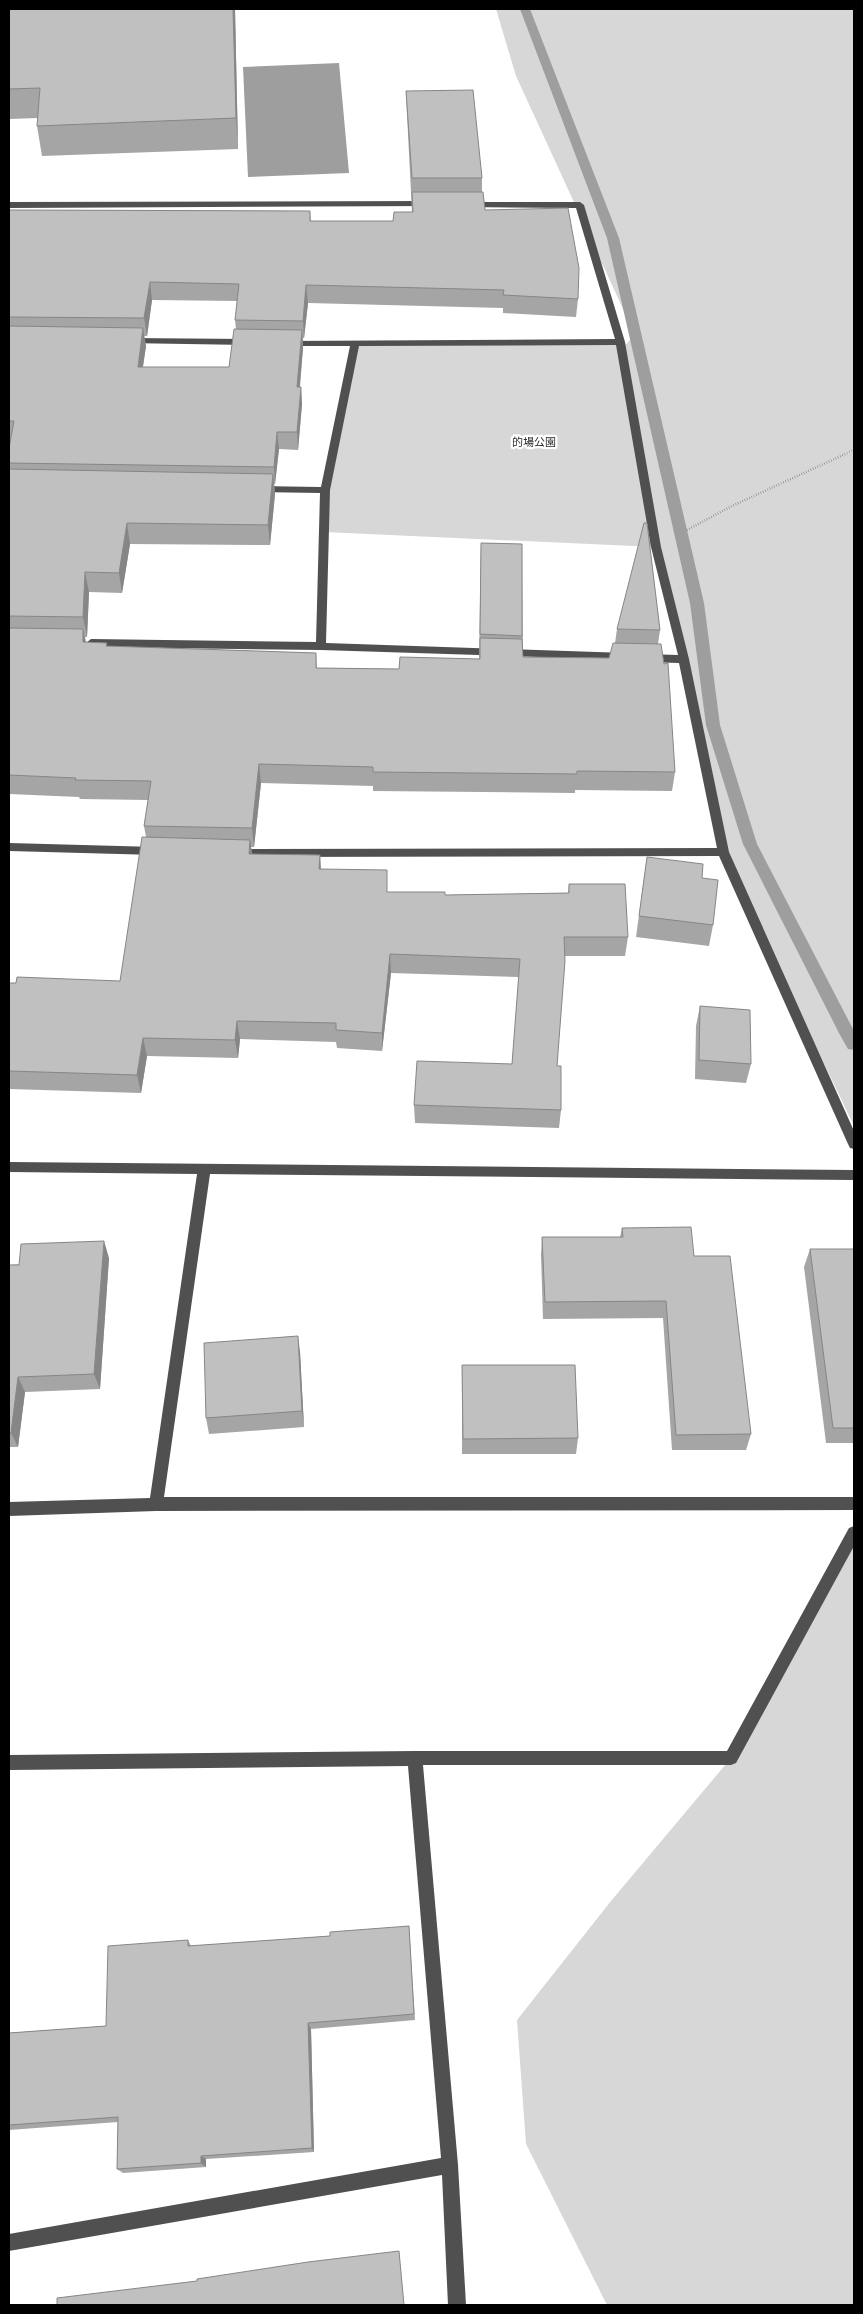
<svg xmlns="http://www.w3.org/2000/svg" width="863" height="2314" font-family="'Fira Sans','Noto Sans JP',sans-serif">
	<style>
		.green { fill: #d7d7d7 }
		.water { fill: #9e9e9e }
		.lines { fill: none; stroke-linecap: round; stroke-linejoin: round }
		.stream { fill: #9e9e9e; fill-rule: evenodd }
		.path { stroke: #727272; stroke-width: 2.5; stroke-dasharray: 0.5 2; stroke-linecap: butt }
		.minor { fill: #505050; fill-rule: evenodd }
		.wall { fill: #a5a5a5; fill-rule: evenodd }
		.shaded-wall { fill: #868686 }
		.building { fill: #c0c0c0; stroke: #868686 }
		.labels { text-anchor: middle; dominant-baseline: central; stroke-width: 4.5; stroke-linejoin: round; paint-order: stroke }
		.far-park-label { font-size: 11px; fill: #2e2e2e; stroke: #fff }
	</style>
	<rect width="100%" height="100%" fill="#fff"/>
	<g class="green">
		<polygon points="496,9 854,9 854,450 844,455 854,451 854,1126 723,852 656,547 324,532 324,503 355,344 620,342 622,348 635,335 516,76"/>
		<polygon points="854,1540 854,2305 607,2305 526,2144 517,2020 611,1901 731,1758 794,1643"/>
	</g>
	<polygon class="water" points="339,63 349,173 248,177 243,67"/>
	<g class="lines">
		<polygon class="stream" points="520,9 530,9 619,238 704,603 720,725 757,844 854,1031 854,1050 848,1049 840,1035 743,844 706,725 690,603 607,238"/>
		<polyline class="path" points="687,530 732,506 854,450"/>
		<g class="minor">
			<polygon points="428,201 431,202 431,206 9,208 9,202"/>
			<polygon points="468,202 580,202 584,205 625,342 661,547 689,659 729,852 854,1131 854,1149 850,1148 848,1144 719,856 236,857 230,853 236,849 717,848 679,663 646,662 641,658 646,654 678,655 651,547 616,345 359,346 330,490 326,643 626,653 630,654 630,660 321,650 91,647 86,643 91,639 316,642 320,493 257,492 252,489 257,486 321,487 350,346 288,346 285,345 285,341 615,339 576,208 465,207 464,205"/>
			<polygon points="128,338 248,339 253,342 248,345 125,343 123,341"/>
			<polygon points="9,843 156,847 162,851 156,855 9,851"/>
			<polygon points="9,1162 854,1170 854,1180 210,1174 164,1497 854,1497 854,1510 156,1511 9,1516 9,1502 150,1498 197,1174 9,1172"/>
			<polygon points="854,1526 854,1546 736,1763 731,1765 423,1765 458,2165 466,2305 448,2305 442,2175 9,2251 9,2234 441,2158 408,1766 9,1770 9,1755 415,1751 727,1751 849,1528"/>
		</g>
	</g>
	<g class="wall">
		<polygon points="9,9 235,9 238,149 42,156 37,126 38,118 9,119"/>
		<path d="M406,91L482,178V192L485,210L578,299L576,317L503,313V308L308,303L304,338H303V348L300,387H301L302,404L298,450L279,449L275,484H274L275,494L270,545L130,544L122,593L89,592L87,637H85L86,642L107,643V646L316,653L317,668L399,669L479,659L481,543L522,544L523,657L609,658L615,643L617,629L660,630L658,644L675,772L672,791L575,790V793L373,791V786L261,783L254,847H251L252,854L320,855L321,869L388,892L445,895L568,893L569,884L628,937L625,956H565L557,1066L561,1110L559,1128L415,1123L414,1105L512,1064L519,977L391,973L382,1051L337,1048L336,1042L240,1039L238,1058L147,1056L141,1093L9,1089V983L120,981L146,837L144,826L148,800L80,799L79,797L9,794V448L11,439H9V210L310,211L311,221H393L412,212L407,114ZM152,300L237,301L235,320L236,329L229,367H143L146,346L144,336H147Z"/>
		<polygon points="647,857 702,878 713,925 709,946 636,937"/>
		<polygon points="700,1006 751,1064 746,1083 695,1079 696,1026"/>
		<polygon points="622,1228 694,1256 751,1434 746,1450 672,1450 663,1318 543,1319 541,1255 542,1237 620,1237"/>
		<polygon points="810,1249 854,1249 854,1443 826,1443 804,1267"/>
		<polygon points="109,1258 100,1389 25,1392 18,1447 9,1447 9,1265"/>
		<polygon points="300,1352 304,1427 209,1434 206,1418"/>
		<polygon points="462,1365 578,1438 576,1454 462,1454"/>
		<polygon points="409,1926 415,2020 311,2029 314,2152 206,2159 206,2167 123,2173 117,2169 118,2122 9,2130 9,2033 106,2026 188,1940 191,1946 330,1936"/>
	</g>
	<g class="shaded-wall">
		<polygon points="233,9 235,9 238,149 236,118"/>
		<polygon points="150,282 152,300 147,336 144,318"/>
		<polygon points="306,285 308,303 304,338 303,321"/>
		<polygon points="143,328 146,346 140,385 138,367"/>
		<polygon points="302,330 303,348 298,404 297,387"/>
		<polygon points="301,387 302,404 298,450 297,432"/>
		<polygon points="277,432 279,449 275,484 274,467"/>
		<polygon points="273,474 275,494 270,545 268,525"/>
		<polygon points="127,523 130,544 122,593 119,573"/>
		<polygon points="85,572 89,592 87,637 83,617"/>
		<polygon points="83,629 87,649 83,642"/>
		<polygon points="259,764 261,783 254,847 252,828"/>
		<polygon points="250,840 253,859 249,854"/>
		<polygon points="320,855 321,875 319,869"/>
		<polygon points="390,954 391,973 382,1051 382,1033"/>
		<polygon points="237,1021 240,1039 238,1058 235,1040"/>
		<polygon points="143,1038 147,1056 141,1093 137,1075"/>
		<polygon points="104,1241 109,1258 100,1389 94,1374"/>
		<polygon points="298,1336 300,1352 304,1427 302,1411"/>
		<polygon points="18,1377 25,1392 18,1447 11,1433"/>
		<polygon points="308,2023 311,2029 314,2152 312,2148"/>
		<polygon points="201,2156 206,2159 206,2167 201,2163"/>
	</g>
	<g class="building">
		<polygon points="9,9 233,9 236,118 37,126 40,88 9,89"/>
		<polygon points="473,90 482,178 412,178 406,91"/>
		<polygon points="412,192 483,192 485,210 568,208 579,268 578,299 503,295 504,290 306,285 303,321 235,320 239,284 150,282 144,318 9,317 9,210 310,211 310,221 393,221 394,212 413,212"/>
		<polygon points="9,326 143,328 138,367 229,367 234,329 302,330 297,387 301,387 297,432 277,432 274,467 9,463 9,448 14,421 9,421"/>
		<polygon points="9,469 273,474 268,525 127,523 119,573 85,572 83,617 9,616"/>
		<polygon points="644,523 647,523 660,630 617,629"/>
		<polygon points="481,543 522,544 522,636 480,634"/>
		<polygon points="9,628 83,629 83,642 107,643 106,646 316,653 316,668 399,669 400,657 480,659 480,638 522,639 523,657 609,658 613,643 661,644 664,664 668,663 675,772 577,771 577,774 373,772 373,767 259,764 252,828 144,826 151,781 75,780 76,778 9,775"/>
		<polygon points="142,837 250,840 249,854 320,855 319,869 387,870 387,892 445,892 445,895 569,893 569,884 625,884 628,937 564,937 565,961 557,1066 561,1066 561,1110 414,1105 417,1061 512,1064 520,959 390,954 382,1033 336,1030 336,1023 237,1021 235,1040 143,1038 137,1075 9,1071 9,983 16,983 17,977 120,981"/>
		<polygon points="647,857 703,864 702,878 718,880 713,925 639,916"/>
		<polygon points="700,1006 750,1010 751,1064 699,1060"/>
		<polygon points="691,1227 694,1256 730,1256 751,1434 676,1435 666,1301 545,1302 542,1237 623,1237 622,1228"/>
		<polygon points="104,1241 94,1374 18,1377 11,1433 9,1433 9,1265 19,1265 21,1244"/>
		<polygon points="810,1249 854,1249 854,1428 833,1428"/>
		<polygon points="298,1336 302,1411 206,1418 204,1343"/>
		<polygon points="462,1365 575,1365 578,1438 463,1439"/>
		<polygon points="409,1926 414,2014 308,2023 312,2148 201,2156 201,2163 117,2169 118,2117 9,2125 9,2033 106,2026 108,1946 188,1940 188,1946 330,1936 330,1932"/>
		<polygon points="399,2251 404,2305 57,2305 57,2298 197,2281 197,2279 308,2262"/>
	</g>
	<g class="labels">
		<g class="far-park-label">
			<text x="534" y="442">的場公園</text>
		</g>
	</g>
	<rect width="863" height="2314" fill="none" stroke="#000000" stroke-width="20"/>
</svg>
